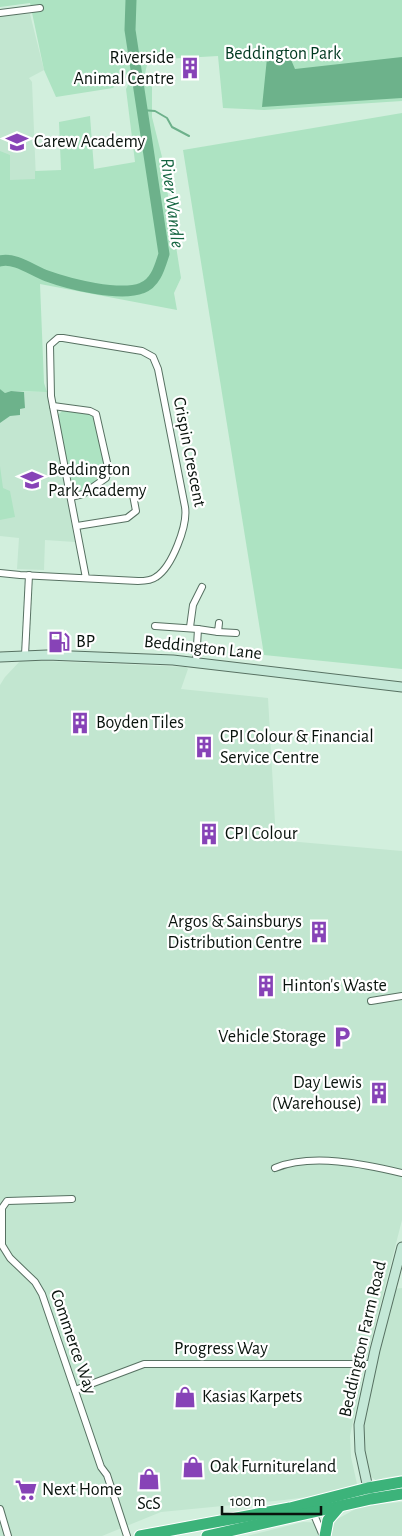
<svg xmlns="http://www.w3.org/2000/svg" width="402" height="1536" font-family="'Alegreya Sans',sans-serif">
	<style>
		.built { fill: #c2e6d0 }
		.green { fill: #ade3c2 }
		.forest { fill: #6db28b }
		.lines { fill: none; stroke-linecap: round; stroke-linejoin: round }
		.stream { stroke: #6db18b; stroke-width: 2 }
		.river { stroke: #6db18b; stroke-width: 11 }
		.street-casing { stroke: #577162; stroke-width: 8 }
		.secondary-casing { stroke: #577162; stroke-width: 11 }
		.highway-casing { stroke: #fff; stroke-width: 13 }
		.street { stroke: #fff; stroke-width: 6 }
		.secondary { stroke: #c4e8d7; stroke-width: 9 }
		.highway { stroke: #3cb37a; stroke-width: 11 }
		.labels { text-anchor: middle; dominant-baseline: central; stroke-width: 4.5; stroke-linejoin: round; paint-order: stroke }
		.park-label { font-size: 18px; fill: #003921; stroke: #fff }
		.poi-label { font-size: 18px; fill: #09130d; stroke: #fff; text-anchor: start }
		.street-label { font-size: 18px; fill: #09130d; stroke: #fff }
		.water-label { font-size: 19px; font-style: italic; fill: #156541; stroke: #fff }
	</style>
	<rect width="100%" height="100%" fill="#d2efdd"/>
	<g class="built">
		<polygon points="30,14 44,70 29,78 32,82 39,254 0,253 0,16"/>
		<polygon points="24,392 47,392 75,542 45,540 44,570 17,569 19,538 0,536 0,423 20,408 25,408"/>
		<polygon points="21,660 186,667 188,669 181,689 268,698 276,840 402,851 402,1220 363,1372 350,1436 351,1457 357,1484 315,1496 284,1500 161,1512 102,1536 0,1536 0,685 5,677"/>
		<polygon points="402,1288 402,1475 383,1478 377,1481 370,1476 365,1455 362,1413 393,1289"/>
		<polygon points="402,1502 402,1536 247,1536 303,1522 330,1523 361,1506"/>
	</g>
	<g class="green">
		<polygon points="0,0 402,0 402,101 264,110 223,108 218,56 148,60 145,74 121,79 113,88 56,97 44,70 30,3 0,7"/>
		<polygon points="152,79 152,117 162,157 181,278 174,293 177,310 40,284 44,383 47,392 11,391 5,393 0,389 0,151 10,155 10,180 35,179 35,171 61,170 59,122 90,116 94,169 135,162 126,89 129,83"/>
		<polygon points="402,113 402,669 264,655 183,150"/>
		<polygon points="64,409 93,415 105,466 104,476 80,492 74,491 72,487 58,415"/>
		<polygon points="0,466 3,488 10,491 15,517 0,520"/>
	</g>
	<g class="forest">
		<polygon points="289,55 295,69 402,57 402,98 262,107 267,58"/>
		<polygon points="0,389 5,393 11,391 24,392 25,408 20,409 20,415 10,416 0,423"/>
	</g>
	<g class="lines">
		<polyline class="stream" points="141,110 155,111 167,118 172,127 189,136"/>
		<path class="river" d="M0,261C15,257 33,271 47,276C69,284 120,297 142,288C156,283 160,266 164,254L130,30L131,0"/>
		<g class="street-casing">
			<g id="street">
				<polyline points="0,13 40,8"/>
				<polyline points="53,406 90,411 96,414 108,467 106,478 83,494 71,497"/>
				<polyline points="77,526 127,518 136,511 133,495"/>
				<path d="M0,573L20,575L138,581C144,581 151,581 156,577C172,567 188,525 185,507L158,369L153,357L142,351L63,338H58L50,345L51,396L86,578"/>
				<polyline points="155,626 198,629"/>
				<polyline points="190,627 193,605 202,587"/>
				<polyline points="218,632 236,633"/>
				<polyline points="25,655 29,575"/>
				<polyline points="196,662 198,629 218,632 219,623"/>
				<polyline points="371,1001 402,996"/>
				<path d="M275,1168C312,1153 364,1164 402,1173"/>
				<polyline points="72,1199 7,1201 2,1208 2,1245 10,1258 35,1282 42,1294 101,1467 107,1475 127,1536"/>
				<polyline points="75,1390 144,1364 372,1364"/>
				<polyline points="0,1509 8,1536"/>
				<polyline points="312,1510 323,1536"/>
			</g>
		</g>
		<g class="secondary-casing">
			<g id="secondary">
				<polyline points="0,657 47,655 173,660 402,687"/>
				<polyline points="369,1493 360,1451 359,1425 375,1350 402,1247"/>
			</g>
		</g>
		<g class="highway-casing">
			<g id="highway">
				<polyline points="140,1536 290,1508 368,1488 402,1482"/>
				<polyline points="207,1536 371,1499 402,1494"/>
				<polyline points="325,1536 328,1520 340,1506"/>
			</g>
		</g>
		<use href="#street" class="street"/>
		<use href="#secondary" class="secondary"/>
		<use href="#highway" class="highway"/>
	</g>
	<defs>
		<g id="building-bare" transform="scale(1.725)"><path d="M-4-6H4V6H1V3H-1V6H-4ZM-2.5-4.3h1.7v1.8h-1.7ZM.8-4.3h1.7v1.8H.8ZM-2.5-1h1.7V.8h-1.7ZM.8-1h1.7V.8H.8Z" fill="#8743b7" stroke="#fff" stroke-width="2.5" paint-order="stroke"/></g>
		<g id="school-bare" transform="scale(1.725)"><path d="M0-5L7-2L0 1L-7-2ZM-4 1L0 2.5L4 1V4Q0 6-4 4Z" fill="#8743b7" stroke="#fff" stroke-width="2.5" paint-order="stroke"/></g>
		<g id="fuel-bare" transform="scale(1.725)"><path d="M-5.5-6h7V0h2V4h1.3V-2.5L3-4.5l.8-.8L6-3V5H2.5V1h-1V6h-7ZM-4.2-4.7v3.2H.2V-4.7Z" fill="#8743b7" stroke="#fff" stroke-width="2.5" paint-order="stroke"/></g>
		<g id="parking-bare" transform="scale(1.725)"><path d="M-3.5-5.5H1a3.5 3.5 0 0 1 0 7H-1V5.5H-3.5ZM-1-3.4V-.6H.8a1.4 1.4 0 0 0 0-2.8Z" fill="#8743b7" stroke="#fff" stroke-width="2.5" paint-order="stroke"/></g>
		<g id="shop-bare" transform="scale(1.725)"><path d="M-5-2.5h2.3a2.7 3.5 0 0 1 5.4 0H5L5.5 6h-11ZM-1.5-2.5h3a1.5 2.3 0 0 0-3 0Z" fill="#8743b7" stroke="#fff" stroke-width="2.5" paint-order="stroke"/></g>
		<g id="supermarket-bare" transform="scale(1.725)"><path d="M-6-5.5h2.5l.6 2H6L4.5 2H-2.5L-4.4-4H-6ZM-1.5 3.2a1.3 1.3 0 1 0 .1 0ZM3 3.2a1.3 1.3 0 1 0 .1 0Z" fill="#8743b7" stroke="#fff" stroke-width="2.5" paint-order="stroke"/></g>
	</defs>
	<g fill-rule="evenodd">
		<use href="#building-bare" x="190" y="68"/>
		<use href="#school-bare" x="17" y="142"/>
		<use href="#school-bare" x="32" y="480"/>
		<use href="#fuel-bare" x="59" y="642"/>
		<use href="#building-bare" x="80" y="723"/>
		<use href="#building-bare" x="204" y="747"/>
		<use href="#building-bare" x="209" y="834"/>
		<use href="#building-bare" x="319" y="932"/>
		<use href="#building-bare" x="266" y="986"/>
		<use href="#parking-bare" x="342" y="1037"/>
		<use href="#building-bare" x="379" y="1093"/>
		<use href="#shop-bare" x="185" y="1397"/>
		<use href="#shop-bare" x="193" y="1467"/>
		<use href="#shop-bare" x="149" y="1479"/>
		<use href="#supermarket-bare" x="26" y="1490"/>
	</g>
	<g class="labels">
		<g class="park-label">
			<text x="283" y="54">Beddington Park</text>
		</g>
		<g class="poi-label">
			<text x="174" y="58" text-anchor="end">Riverside<tspan x="174" dy="21">Animal Centre</tspan></text>
			<text x="34" y="142">Carew Academy</text>
			<text x="48" y="470">Beddington<tspan x="48" dy="21">Park Academy</tspan></text>
			<text x="76" y="642">BP</text>
			<text x="96" y="723">Boyden Tiles</text>
			<text x="220" y="737">CPI Colour &amp; Financial<tspan x="220" dy="21">Service Centre</tspan></text>
			<text x="225" y="834">CPI Colour</text>
			<text x="302" y="922" text-anchor="end">Argos &amp; Sainsburys<tspan x="302" dy="21">Distribution Centre</tspan></text>
			<text x="282" y="986">Hinton's Waste</text>
			<text x="326" y="1037" text-anchor="end">Vehicle Storage</text>
			<text x="362" y="1083" text-anchor="end">Day Lewis<tspan x="362" dy="21">(Warehouse)</tspan></text>
			<text x="202" y="1397">Kasias Karpets</text>
			<text x="210" y="1467">Oak Furnitureland</text>
			<text x="42" y="1490">Next Home</text>
			<text x="149" y="1504" text-anchor="middle">ScS</text>
		</g>
		<g class="street-label">
			<text transform="translate(189 452) rotate(79)">Crispin Crescent</text>
			<text transform="translate(203 648) rotate(6)">Beddington Lane</text>
			<text transform="translate(363 1339) rotate(-77)">Beddington Farm Road</text>
			<text transform="translate(73 1342) rotate(71)">Commerce Way</text>
			<text x="221" y="1349">Progress Way</text>
		</g>
		<g class="water-label">
			<text transform="translate(172 203) rotate(83)">River Wandle</text>
		</g>
	</g>
	<path d="M222 1506v8h99v-8" fill="none" stroke="#09130d" stroke-width="2.5"/>
	<text x="230" y="1506" font-size="15" fill="#09130d" stroke="#ffffff" stroke-width="4" paint-order="stroke">100 m</text>
</svg>
